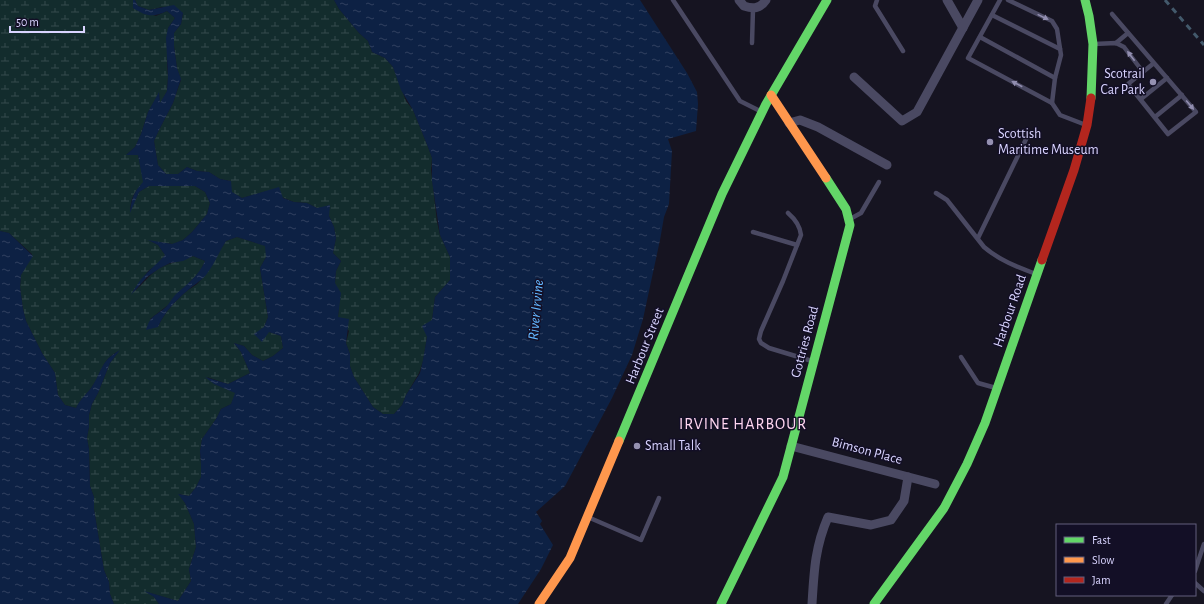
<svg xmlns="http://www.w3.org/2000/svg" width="1204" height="604" font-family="'Alegreya Sans',sans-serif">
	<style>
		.wetland { fill: url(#wetland-marsh) }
		.water { fill: url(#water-ripples) }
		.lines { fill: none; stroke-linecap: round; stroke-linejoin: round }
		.lane { stroke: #4a4962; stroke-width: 4.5 }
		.street { stroke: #4a4962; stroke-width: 9 }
		.fast { stroke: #63d668; stroke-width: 9 }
		.slow { stroke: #ff974d; stroke-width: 9 }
		.jam { stroke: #b3261e; stroke-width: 9 }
		.rail { stroke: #43596b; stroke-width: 3; stroke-dasharray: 6 5; stroke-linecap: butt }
		.oneway { fill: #928eb0 }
		.poi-dot { fill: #9591b1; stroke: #130f26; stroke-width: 1.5 }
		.labels { text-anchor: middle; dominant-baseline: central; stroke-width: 3; stroke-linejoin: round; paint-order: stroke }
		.poi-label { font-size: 14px; fill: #d9d4ff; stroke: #130f26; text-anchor: start }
		.street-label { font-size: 14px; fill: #d9d4ff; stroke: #130f26 }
		.water-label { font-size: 15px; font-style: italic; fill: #62b6ff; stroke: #130f26 }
		.quarter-label { font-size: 16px; letter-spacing: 1px; fill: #ffd6f0; stroke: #130f26 }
	</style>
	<defs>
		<pattern id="wetland-marsh" width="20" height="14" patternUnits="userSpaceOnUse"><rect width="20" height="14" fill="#132c2d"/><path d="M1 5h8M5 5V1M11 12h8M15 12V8" fill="none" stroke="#354a4c"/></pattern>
		<pattern id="water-ripples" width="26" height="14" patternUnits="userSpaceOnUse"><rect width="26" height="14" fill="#0d2144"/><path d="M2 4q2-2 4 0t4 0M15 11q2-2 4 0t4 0" fill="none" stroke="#304060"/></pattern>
	</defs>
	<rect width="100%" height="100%" fill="#161421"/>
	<g class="wetland">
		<path d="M0,0H133V8L156,16L167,11L175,18L168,28L167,65L168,77L167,91L160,104L159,93L148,112L141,134L135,147L127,154L138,155L144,182C134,192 131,197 130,211L139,192L149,186H195L205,192L210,203L207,214L192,232L183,240L173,244L150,241L158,245L165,255L158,264L148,271L132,293C143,285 148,275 160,268C171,262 182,261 193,256L205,261L200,271L192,280L175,296L168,305L150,319L158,327C164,313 175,301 187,291C190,288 196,286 199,282C211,270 217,254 226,241L237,237L266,246V257L260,268L268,317L264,327L269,332L281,336L283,348L273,356L263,361L252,355L244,346L234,343L241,352L250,373L228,384L207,377L215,384L236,393L231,404L221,409L216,419L202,439L200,451L201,464V477L196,487L189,496L179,494L185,503L194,524L196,547L189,569L191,581L178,601L147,592L154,597L159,604H114L110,594L109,582L104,570L94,509V497L90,486L89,449L87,438L89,427V415L92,404L98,393L110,363L119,351C101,359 102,374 91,388C85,396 81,399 76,408L65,405L58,395L55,373L42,353L26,321L23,309L20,287L21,275L32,254L9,233L0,231Z"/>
		<polygon points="135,0 334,0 339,9 359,33 368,41 372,52 385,58 393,67 406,101 413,110 428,147 432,158 431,170 437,222 440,235 450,257 451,268 450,280 435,297 432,320 427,337 423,361 419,373 406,395 402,405 394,414 383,414 373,407 354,377 350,366 350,354 346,343 349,331 338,317 339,306 335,283 336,271 341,261 333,253 336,238 334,227 329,216 317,208 307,203 294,202 267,191 242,198 231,192 231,181 220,179 209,172 197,171 187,167 178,174 166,174 158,165 154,141 159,130 173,103 181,80 177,68 174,46 174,33 181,24 183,13 162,7 149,10 138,6"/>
	</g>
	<g class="water">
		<path d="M133,0H135L138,6L149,10L174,5L183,13L181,24L174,33V46L177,68L181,79L173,103L159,130L154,141L158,165L166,174H178L187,167L197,171L209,172L220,179L231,181L232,192L242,198L279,187L283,198L294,202L307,203L317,208L330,205L329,216L334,227L336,238L333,253L341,261L336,271L335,283L341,293L338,317L349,319L346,343L350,354V366L354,377L373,407L383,414H394L402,405L406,395L420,373L423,360L427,337L422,326L432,320L435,297L450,280V257L440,235L432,181V158L428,147L413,110L401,90L393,67L385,58L372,52L368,41L359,33L339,9L334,0H640L687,73L697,92L698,104L696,131L668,139L672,151L669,204L664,217L660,240L643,319L632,355L612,398L565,486L536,512L542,521L540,524L553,545L541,569L518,604H159L154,597L144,591L178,601L191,581L189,569L196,547L194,524L185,503L178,494L189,496L196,487L201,477V464L200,451L202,439L216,419L221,409L231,404L235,393L214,384L205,377L228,384L250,373L241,352L234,343L244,346L252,355L263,361L273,356L283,348L281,336L269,332L262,342L254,334L264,327L268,317L260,268L266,257L265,246L237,237L226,241C219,252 214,265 206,275C200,282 193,285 187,291C175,301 164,313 158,327L146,330C151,314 155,317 166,307C170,303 172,298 176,294C188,284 199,275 205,261L193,256L183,261L170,263L160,268L147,277L131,295C136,286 141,278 149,271C155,265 160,261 165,255L158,245L148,240L172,244L183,240L192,232L207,214L210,203L205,192L195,186H149L139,192L130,213C131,199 134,192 143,182L138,155H126L135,147L141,134L148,112L159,92L160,103L167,91L168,77L166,38L168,28L175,18L167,11C152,18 146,16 133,8Z"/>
		<path d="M0,231L9,233L33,256L21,275L20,287L23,309L26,321L42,353L55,373L58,395L65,405L76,408C81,398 85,396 91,388C103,371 99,362 120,350L110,363L98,393L92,404L89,415V427L87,438L89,449L90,486L94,497V509L104,570L109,582L110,594L114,604H0Z"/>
	</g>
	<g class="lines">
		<g class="lane">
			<polyline points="673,0 740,101 760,111"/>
			<polyline points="877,0 875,6 903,51"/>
			<polyline points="1000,0 968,58 1052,103 1060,115 1086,125"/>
			<polyline points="1008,0 1052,21 1057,29 1061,55 1055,78 1052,103"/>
			<polyline points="1112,14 1196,112 1168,134 1128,84 1154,63"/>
			<polyline points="992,15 1060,49"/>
			<polyline points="980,37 1055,78"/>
			<polyline points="752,43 753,9"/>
			<polyline points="1116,43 1128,33"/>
			<polyline points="1094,44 1116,43 1124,47 1143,72"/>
			<polyline points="1141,99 1167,78"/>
			<polyline points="1155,117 1182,95"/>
			<path d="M936,193L947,200L984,247C999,260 1017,267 1036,274"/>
			<path d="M788,213C795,219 800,225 801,235L783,281L761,331L759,339L761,343L769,348L812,361"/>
			<polyline points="850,219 861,213 879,182"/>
			<polyline points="753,232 797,245"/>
			<polyline points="978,238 1029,133"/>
			<polyline points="961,357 978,383 996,388"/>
			<polyline points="590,518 641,540 659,498"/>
			<polyline points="1195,571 1204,544"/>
			<polyline points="1195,583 1204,591"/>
			<polyline points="1166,604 1172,595"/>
		</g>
		<g class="street">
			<path d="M739,0L744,6C753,9 760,9 766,0"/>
			<polyline points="947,0 963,28"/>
			<polyline points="854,77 902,121 917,112 978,0"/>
			<polyline points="789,123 800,120 818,127 887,165"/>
			<polyline points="791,446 935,484"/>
			<path d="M812,604C814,571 815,547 828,517L871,525L891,520L904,501L908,477"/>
		</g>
		<g class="fast">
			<polyline points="1085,0 1089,16 1093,44 1091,98"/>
			<polyline points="619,441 722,194 766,104 827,0"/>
			<polyline points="721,604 783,477 850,225 846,209 826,178"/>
			<polyline points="874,604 944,508 967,464 985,423 1042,260"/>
		</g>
		<g class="slow">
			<polyline points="771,95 826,178"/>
			<polyline points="539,604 570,558 619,441"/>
		</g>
		<polyline class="jam" points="1042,260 1074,170 1087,125 1091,98"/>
		<polyline class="rail" points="1165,0 1204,45"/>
	</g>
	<defs><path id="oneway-solid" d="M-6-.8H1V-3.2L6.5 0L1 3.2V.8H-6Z"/></defs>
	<g class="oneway">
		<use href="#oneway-solid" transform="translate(1043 17) rotate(26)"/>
		<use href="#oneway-solid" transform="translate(1131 56) rotate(-127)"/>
		<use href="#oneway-solid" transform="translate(1017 84) rotate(-152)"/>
		<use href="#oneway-solid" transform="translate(1190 105) rotate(50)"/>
	</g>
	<g class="poi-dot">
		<circle cx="1153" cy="82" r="4"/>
		<circle cx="990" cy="142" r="4"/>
		<circle cx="637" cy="446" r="4"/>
	</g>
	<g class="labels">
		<g class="poi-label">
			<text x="1145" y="74" text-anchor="end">Scotrail<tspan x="1145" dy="16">Car Park</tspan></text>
			<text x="998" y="134">Scottish<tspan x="998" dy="16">Maritime Museum</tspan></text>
			<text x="645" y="446">Small Talk</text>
		</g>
		<g class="street-label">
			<text transform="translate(1010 311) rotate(-71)">Harbour Road</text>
			<text transform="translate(805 342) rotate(-75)">Gottries Road</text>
			<text transform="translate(645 346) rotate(-68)">Harbour Street</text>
			<text transform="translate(867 451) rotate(15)">Bimson Place</text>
		</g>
		<g class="water-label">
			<text transform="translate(536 310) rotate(-85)">River Irvine</text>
		</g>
		<g class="quarter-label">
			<text x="743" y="424">IRVINE HARBOUR</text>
		</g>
	</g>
	<rect x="1056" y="524" width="140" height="72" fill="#130f26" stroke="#625e7d"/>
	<rect x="1064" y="537" width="20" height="6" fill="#63d668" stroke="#625e7d"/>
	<text x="1092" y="544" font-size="12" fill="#d9d4ff">Fast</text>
	<rect x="1064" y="557" width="20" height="6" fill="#ff974d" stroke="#625e7d"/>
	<text x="1092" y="564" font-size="12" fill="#d9d4ff">Slow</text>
	<rect x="1064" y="577" width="20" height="6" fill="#b3261e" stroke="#625e7d"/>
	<text x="1092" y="584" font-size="12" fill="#d9d4ff">Jam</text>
	<path d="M10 26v6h74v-6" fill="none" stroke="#d9d4ff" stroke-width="2"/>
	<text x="16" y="26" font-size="12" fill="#d9d4ff" stroke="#130f26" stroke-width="3" paint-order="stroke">50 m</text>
</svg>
